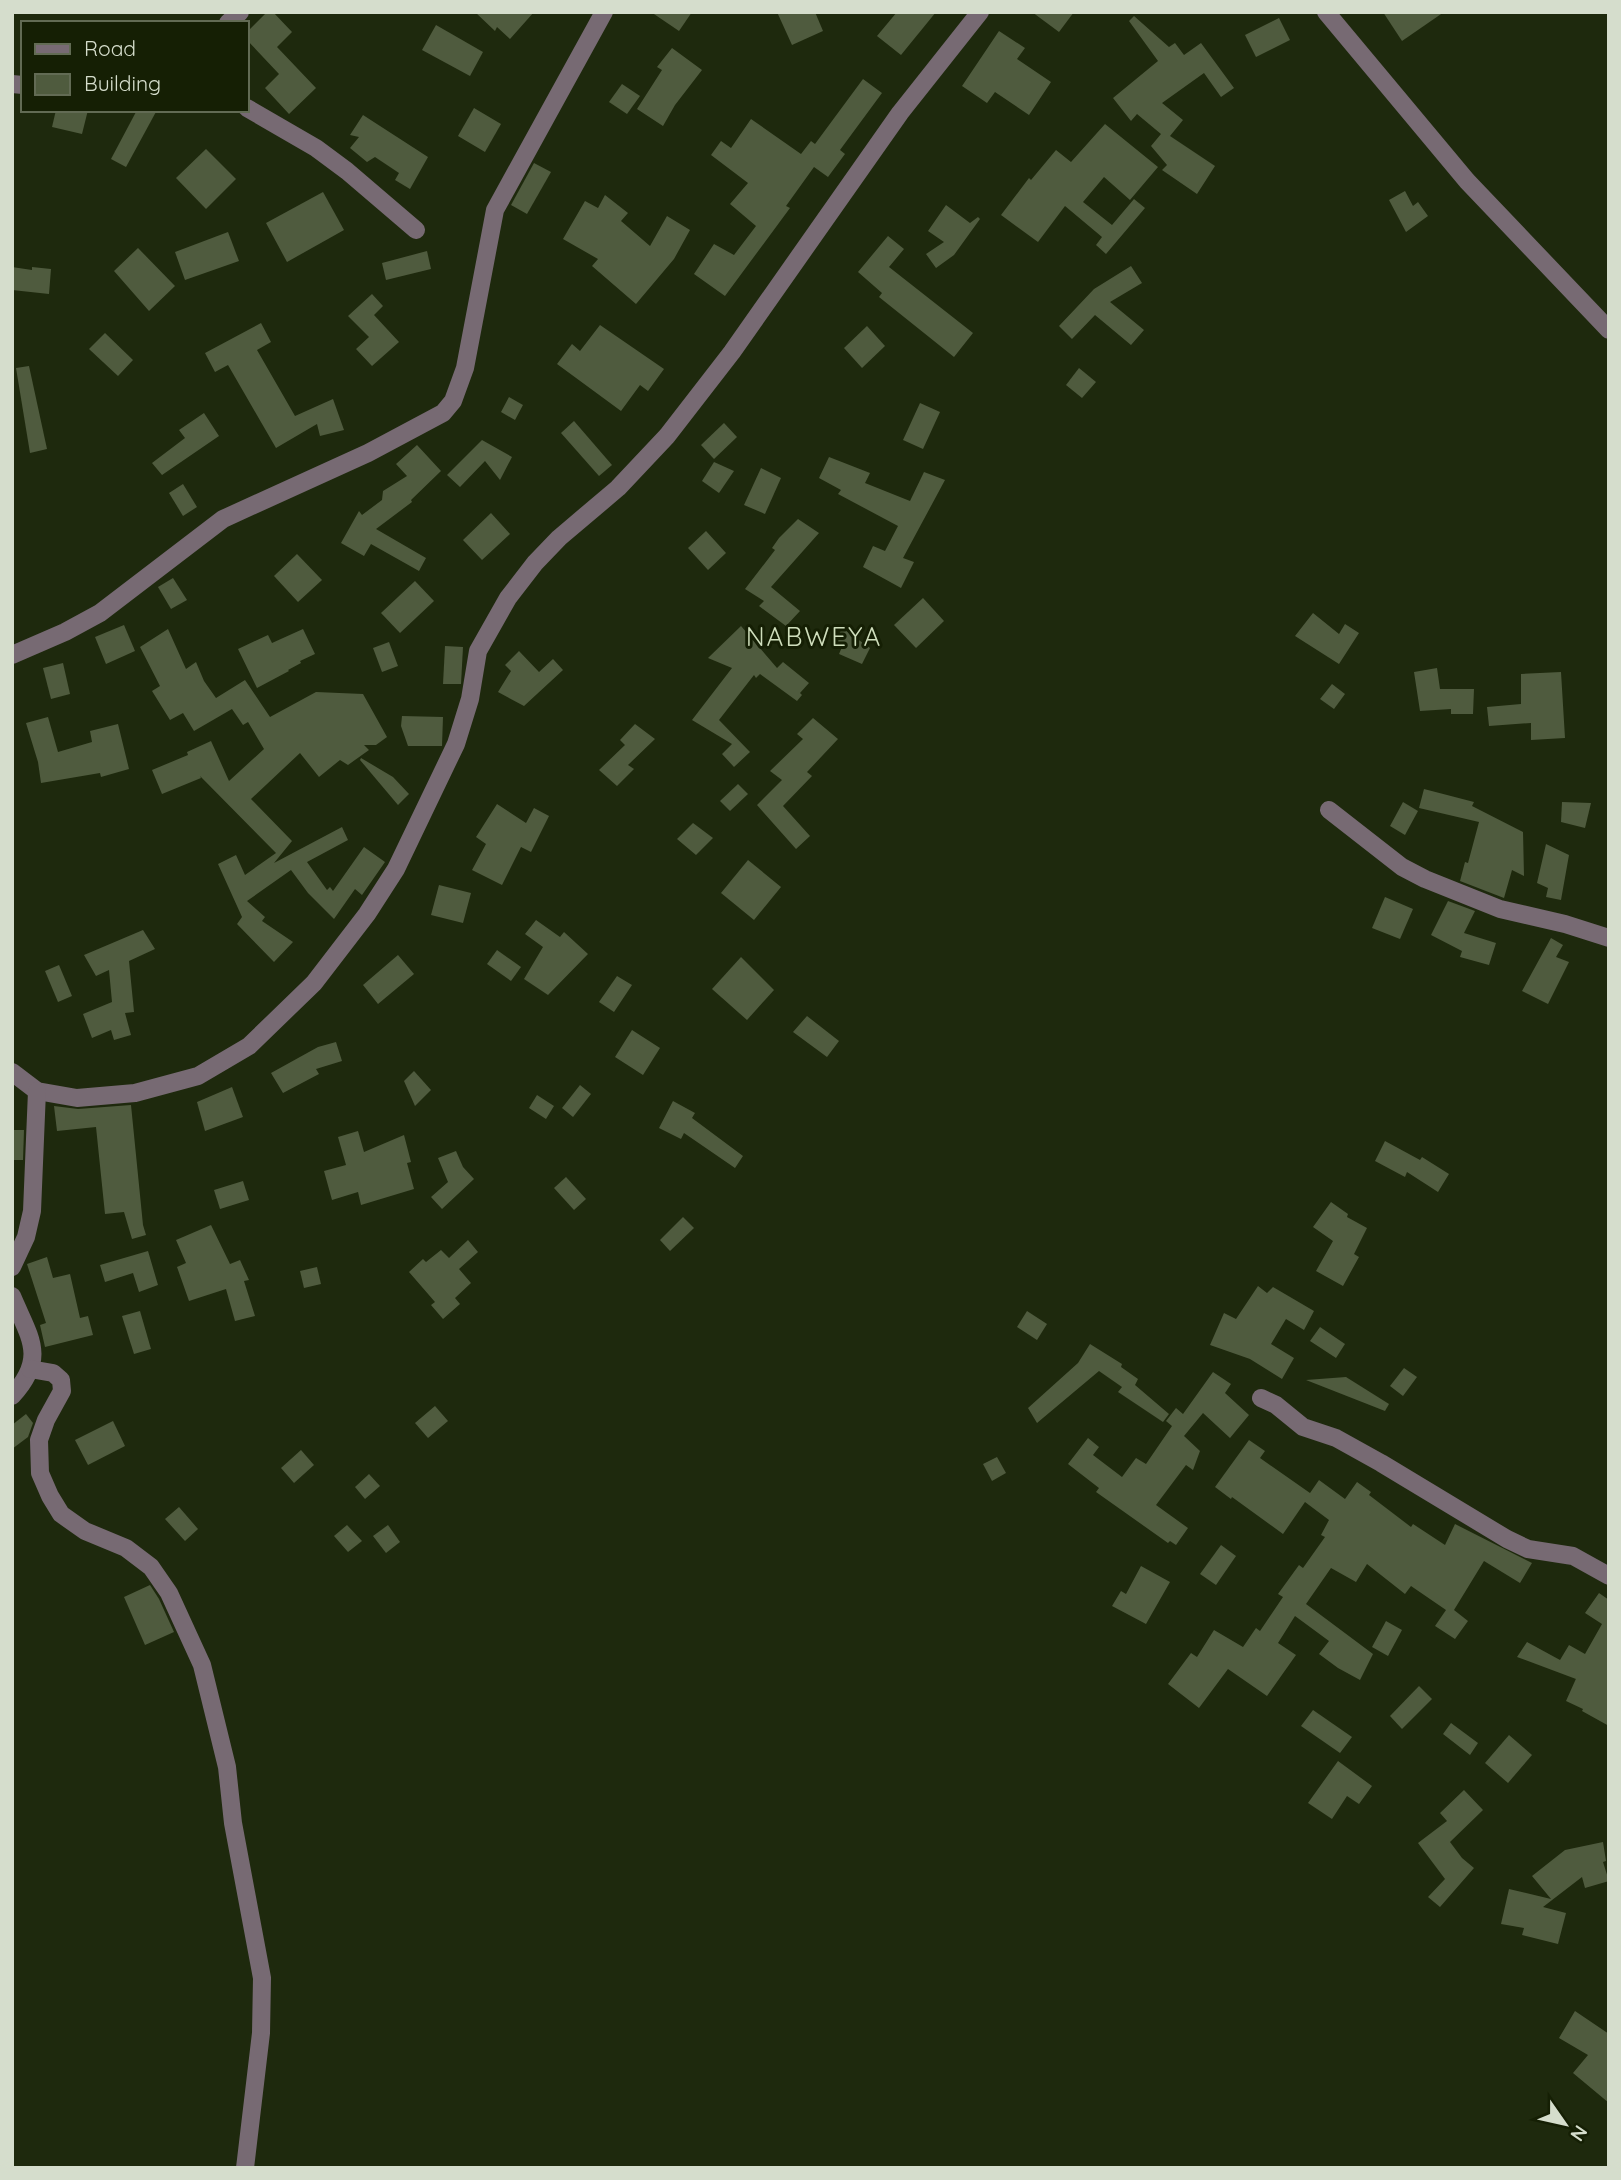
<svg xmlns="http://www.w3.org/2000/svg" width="1621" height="2180" font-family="Quicksand,sans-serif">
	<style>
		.building { fill: #4f5b3e }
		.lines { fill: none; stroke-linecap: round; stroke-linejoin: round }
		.minor { stroke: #776a73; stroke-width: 18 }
		.labels { text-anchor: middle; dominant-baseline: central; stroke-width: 6; stroke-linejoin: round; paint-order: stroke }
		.quarter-label { font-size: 26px; letter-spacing: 2px; fill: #cfdebc; stroke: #151f04 }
	</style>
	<rect width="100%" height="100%" fill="#1e290d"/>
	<g class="building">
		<polygon points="267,12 273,12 292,32 277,47 316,88 289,114 265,88 279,74 247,40 247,32"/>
		<polygon points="475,12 534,12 510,39 497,27 495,31"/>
		<polygon points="651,12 692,12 679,31"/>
		<polygon points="777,12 815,12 823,31 792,45"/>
		<polygon points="897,12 936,12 901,55 877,36"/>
		<polygon points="1032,12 1074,12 1059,32"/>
		<polygon points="1383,12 1444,12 1402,41"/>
		<polygon points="1134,16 1169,47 1175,43 1184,55 1201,43 1234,88 1221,97 1204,73 1162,103 1183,120 1170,136 1215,166 1197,194 1162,170 1167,165 1151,146 1161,134 1137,114 1131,121 1113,98 1158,61 1129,21"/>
		<polygon points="1279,18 1290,40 1256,57 1245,35"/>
		<polygon points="436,25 483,52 470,76 422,50"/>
		<polygon points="999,31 1025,48 1017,59 1051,82 1029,115 995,92 987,103 962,86"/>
		<polygon points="672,48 702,70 675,105 663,126 637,109 662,70 657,67"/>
		<polygon points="863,79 882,93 840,150 845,154 828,177 814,167 786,206 790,208 725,296 694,274 714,244 734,255 756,226 730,204 748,183 711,155 721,141 731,148 751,119 801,154 811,141 815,144"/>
		<polygon points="622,84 640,96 627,114 609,102"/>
		<polygon points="474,108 501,124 485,152 458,136"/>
		<polygon points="56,110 88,110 82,134 52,127"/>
		<polygon points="137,110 157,110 126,167 111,159"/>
		<polygon points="363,115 428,157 410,189 395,180 399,173 375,157 367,162 350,148 359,137 350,135"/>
		<polygon points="1105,124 1158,167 1130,200 1104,177 1083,202 1112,225 1134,199 1145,208 1106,254 1096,245 1102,237 1065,206 1038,242 1001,215 1029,178 1031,180 1056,150 1071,162"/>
		<polygon points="206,149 236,179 206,209 176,178"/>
		<polygon points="534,163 551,172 527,214 511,205"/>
		<polygon points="1405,191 1413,206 1418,202 1428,216 1406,232 1389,200"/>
		<polygon points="323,192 344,230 287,262 266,223"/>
		<polygon points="605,195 628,213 621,221 650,246 667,216 690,230 674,259 636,304 592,266 598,259 563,239 585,201 598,208"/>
		<polygon points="946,205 970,223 978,217 980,219 954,255 936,268 926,254 944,242 928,231"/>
		<polygon points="228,232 239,261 185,280 175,252"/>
		<polygon points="888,236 904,249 889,267 973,333 954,357 879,297 882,293 858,272"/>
		<polygon points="138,248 175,286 149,311 114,271"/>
		<polygon points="427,251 431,269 386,280 382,263"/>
		<polygon points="1131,266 1142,283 1110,302 1144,330 1131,345 1095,315 1072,339 1059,326 1094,289"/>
		<polygon points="12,267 32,270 32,267 51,269 49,294 12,290"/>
		<polygon points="372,294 383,306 374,315 399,342 372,366 356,349 369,337 348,316"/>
		<polygon points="261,323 271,342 257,350 295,416 333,399 344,430 320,436 317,424 276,448 228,365 215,372 205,353"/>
		<polygon points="600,325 664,369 648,391 640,385 621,411 557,364 572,344 580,351"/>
		<polygon points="867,326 885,346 862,368 844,348"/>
		<polygon points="105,333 133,360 118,376 89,349"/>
		<polygon points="29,366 47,449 30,453 16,368"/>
		<polygon points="1079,368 1096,382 1082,398 1066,385"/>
		<polygon points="509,397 523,405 515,420 501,412"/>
		<polygon points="920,403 940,412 923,449 903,440"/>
		<polygon points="204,413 219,436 162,475 152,463 185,438 179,430"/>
		<polygon points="574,421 612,465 599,476 561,433"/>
		<polygon points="724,423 737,437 714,459 701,445"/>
		<polygon points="482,440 512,457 500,480 485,461 460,487 447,475"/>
		<polygon points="417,445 441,471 411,500 412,502 376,529 426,558 419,571 371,544 364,556 341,543 359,511 362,515 382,500 383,491 407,476 396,464"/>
		<polygon points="829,457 870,473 865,483 910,501 924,472 945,480 903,558 914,562 901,588 863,567 873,546 885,551 898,526 838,494 841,490 819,478"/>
		<polygon points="714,462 734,471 719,493 702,481"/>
		<polygon points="761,468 781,478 765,514 744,505"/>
		<polygon points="183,484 197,507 183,516 169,493"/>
		<polygon points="491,513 510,534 482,560 463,540"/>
		<polygon points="798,519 819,533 771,587 800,611 786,626 759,606 764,601 745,589 775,550 772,548 779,538"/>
		<polygon points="706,531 726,553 708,570 688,548"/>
		<polygon points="297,554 322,580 298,602 274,576"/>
		<polygon points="173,578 187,600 171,609 158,587"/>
		<polygon points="415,581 434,601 400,633 381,613"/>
		<polygon points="923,598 944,621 916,648 894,625"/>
		<polygon points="1313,613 1339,634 1345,624 1359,633 1339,664 1295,636"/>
		<polygon points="124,625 135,651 106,664 95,637"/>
		<polygon points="741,626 777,668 783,662 809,683 800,693 802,695 797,701 760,674 756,678 754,675 719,720 750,752 734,767 722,754 732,744 692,720 732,668 708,658"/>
		<polygon points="842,628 870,648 862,664 839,654 842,647 836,641"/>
		<polygon points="168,629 186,669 196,662 204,681 216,698 245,680 270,717 316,692 363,694 387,737 376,745 364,745 369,750 348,765 340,760 319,777 300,753 251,799 292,841 274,863 342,827 348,840 307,862 327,890 330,887 333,891 364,847 385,862 362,895 355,889 334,919 308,893 291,870 247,901 265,917 262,921 293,942 274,962 237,924 242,917 218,864 236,855 245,875 276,853 200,776 201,778 162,794 152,770 188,755 187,752 211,741 229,781 264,749 248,722 243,725 232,709 194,731 183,713 170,720 152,691 160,686 140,647"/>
		<polygon points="303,629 315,654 300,661 301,663 288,670 289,671 257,688 238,649 268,635 272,643"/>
		<polygon points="389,642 398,666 382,672 373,648"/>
		<polygon points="445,646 463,647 461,684 443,684"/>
		<polygon points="519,651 539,672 553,659 563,670 524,706 498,692 511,671 505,665"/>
		<polygon points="63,663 70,694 51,699 43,668"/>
		<polygon points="1437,668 1440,689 1474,689 1473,714 1451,714 1451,709 1420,711 1414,672"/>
		<polygon points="1561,672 1565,738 1531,740 1531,723 1489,726 1487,707 1521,704 1521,674"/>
		<polygon points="1332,684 1345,694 1334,709 1320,699"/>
		<polygon points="402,716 443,717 442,746 408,746 401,726"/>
		<polygon points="48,717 58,752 92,742 90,731 118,724 129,769 101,777 100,773 41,783 38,762 26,723"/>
		<polygon points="813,718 838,739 807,772 812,776 783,806 810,836 796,849 757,805 782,780 770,771 803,739 797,734"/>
		<polygon points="635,724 655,739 628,765 634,769 617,786 599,770 625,745 620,740"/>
		<polygon points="361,758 393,777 409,794 398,805 360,760"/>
		<polygon points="738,784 748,794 730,811 720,801"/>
		<polygon points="1424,789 1474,802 1472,806 1523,832 1524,876 1512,870 1504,898 1460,881 1465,862 1468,863 1479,822 1419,808"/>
		<polygon points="1403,802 1418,811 1405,835 1390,826"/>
		<polygon points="1562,802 1591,803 1585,828 1561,822"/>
		<polygon points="497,804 526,823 534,808 549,816 531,852 521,847 502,885 472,870 486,844 476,837"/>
		<polygon points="693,823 713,838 696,855 677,839"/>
		<polygon points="1546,844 1569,855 1561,900 1546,897 1548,888 1537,883"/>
		<polygon points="748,860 781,887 754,920 721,893"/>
		<polygon points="439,885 471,893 463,923 431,915"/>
		<polygon points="1385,897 1413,909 1400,939 1372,928"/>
		<polygon points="1448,901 1475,911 1464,933 1496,943 1489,965 1460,957 1462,951 1431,935"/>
		<polygon points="536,920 560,937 564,932 588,954 548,995 524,979 543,947 525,934"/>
		<polygon points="143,930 155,949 129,961 134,1012 125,1013 131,1035 114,1040 111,1030 92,1038 83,1014 112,1002 109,970 96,976 84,955"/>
		<polygon points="1551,938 1563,945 1556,957 1569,962 1548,1004 1522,991"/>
		<polygon points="497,950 521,967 511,981 487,964"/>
		<polygon points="398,955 414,974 378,1004 363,985"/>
		<polygon points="741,957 774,990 747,1020 712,989"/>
		<polygon points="59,965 72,996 58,1002 45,971"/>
		<polygon points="617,976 632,985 614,1012 599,1002"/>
		<polygon points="807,1016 839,1041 827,1057 793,1032"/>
		<polygon points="632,1030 660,1048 643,1075 615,1057"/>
		<polygon points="336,1042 342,1061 316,1069 319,1074 283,1093 271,1073 318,1047"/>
		<polygon points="414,1071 431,1090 415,1106 404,1081"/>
		<polygon points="580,1085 591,1094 573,1117 562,1108"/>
		<polygon points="232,1087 243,1117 205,1131 197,1102"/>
		<polygon points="537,1095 554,1106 546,1119 529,1108"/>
		<polygon points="673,1101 695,1113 692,1118 743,1156 735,1168 684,1133 681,1139 659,1128"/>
		<polygon points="131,1105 143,1225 146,1235 132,1239 124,1212 105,1214 96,1127 57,1131 54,1106 78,1109"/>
		<polygon points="12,1130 24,1130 23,1160 12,1160"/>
		<polygon points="358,1131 364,1152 404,1135 411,1162 407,1163 414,1189 361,1205 358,1192 332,1200 324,1171 346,1165 338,1137"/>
		<polygon points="1385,1141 1420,1160 1422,1157 1449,1174 1438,1192 1407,1172 1405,1177 1375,1161"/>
		<polygon points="456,1151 463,1167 474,1179 442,1209 431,1197 448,1182 438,1158"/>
		<polygon points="566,1177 586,1199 574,1210 554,1188"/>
		<polygon points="243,1181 249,1200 220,1209 214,1190"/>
		<polygon points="1331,1202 1348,1214 1347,1217 1367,1228 1354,1254 1359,1257 1343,1286 1316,1271 1333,1241 1313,1227"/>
		<polygon points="683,1217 694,1228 670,1251 660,1240"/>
		<polygon points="211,1225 230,1264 240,1260 249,1280 244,1281 255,1316 235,1321 226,1289 189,1301 177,1267 186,1263 176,1240"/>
		<polygon points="468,1240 478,1252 459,1269 471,1283 455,1298 460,1304 443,1319 431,1305 435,1302 409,1272 423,1259 426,1262 441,1250 449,1258"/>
		<polygon points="148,1251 158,1285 139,1292 133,1273 105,1282 100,1265"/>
		<polygon points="47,1257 53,1278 70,1274 80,1318 88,1316 93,1335 45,1347 40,1325 46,1323 27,1264"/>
		<polygon points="317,1267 321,1284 304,1288 300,1271"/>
		<polygon points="1258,1286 1267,1293 1273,1287 1314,1311 1304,1330 1286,1319 1271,1344 1294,1358 1282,1379 1250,1359 1210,1345 1224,1313 1236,1319"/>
		<polygon points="140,1311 151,1349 134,1354 122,1316"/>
		<polygon points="1027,1311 1047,1324 1037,1340 1017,1327"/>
		<polygon points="1320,1327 1345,1344 1336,1358 1310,1341"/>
		<polygon points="1090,1344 1122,1364 1121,1367 1138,1379 1135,1385 1169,1414 1163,1422 1118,1392 1122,1387 1099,1371 1037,1423 1028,1408 1078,1363"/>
		<polygon points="1404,1368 1417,1377 1403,1396 1390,1386"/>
		<polygon points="1213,1372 1231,1384 1225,1393 1249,1415 1230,1438 1203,1413 1184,1436 1200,1451 1193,1470 1186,1465 1156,1505 1188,1528 1176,1545 1170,1541 1168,1543 1096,1492 1099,1488 1068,1464 1088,1438 1099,1447 1093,1455 1122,1477 1136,1458 1146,1464 1172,1426 1166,1421 1176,1408 1183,1414"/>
		<polygon points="1346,1377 1389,1404 1385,1411 1306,1380"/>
		<polygon points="435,1406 448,1421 428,1438 415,1423"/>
		<polygon points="26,1414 33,1423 28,1437 12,1449 12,1425"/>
		<polygon points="113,1421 125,1446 88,1465 75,1440"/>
		<polygon points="1249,1440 1265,1451 1260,1458 1310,1493 1319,1480 1345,1499 1357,1482 1371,1492 1369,1495 1411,1527 1413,1524 1445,1545 1455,1524 1532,1563 1520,1583 1484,1561 1454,1610 1468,1621 1455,1639 1435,1626 1446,1610 1411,1586 1405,1594 1367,1564 1356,1582 1331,1568 1306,1604 1373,1654 1360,1680 1338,1668 1319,1654 1329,1641 1295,1616 1278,1643 1296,1655 1267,1696 1228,1669 1199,1708 1168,1684 1191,1653 1197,1657 1214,1630 1243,1647 1256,1628 1260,1631 1283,1597 1278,1594 1299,1565 1303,1568 1325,1537 1321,1535 1329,1520 1305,1502 1283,1534 1232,1497 1231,1499 1215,1487"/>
		<polygon points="301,1450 314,1465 294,1483 281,1468"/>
		<polygon points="997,1457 1006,1473 992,1481 983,1464"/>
		<polygon points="369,1474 380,1486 365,1499 355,1487"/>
		<polygon points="179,1507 198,1529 185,1541 165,1519"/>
		<polygon points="347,1525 362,1541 348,1552 334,1536"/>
		<polygon points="388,1525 400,1542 386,1553 373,1536"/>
		<polygon points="1221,1545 1236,1556 1216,1585 1200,1574"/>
		<polygon points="1141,1566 1170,1582 1146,1624 1112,1606 1121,1591 1126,1594"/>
		<polygon points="150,1585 159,1599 174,1632 145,1645 124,1597"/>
		<polygon points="1599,1593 1609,1600 1609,1726 1582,1711 1583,1709 1566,1701 1579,1672 1576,1679 1517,1657 1527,1642 1560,1660 1569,1645 1585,1654 1602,1624 1585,1613"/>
		<polygon points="1386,1621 1402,1630 1388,1656 1372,1647"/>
		<polygon points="1419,1686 1432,1699 1402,1729 1390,1716"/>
		<polygon points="1313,1710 1352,1737 1340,1753 1301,1726"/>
		<polygon points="1451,1723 1478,1743 1470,1755 1443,1734"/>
		<polygon points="1509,1735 1532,1755 1508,1783 1485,1763"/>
		<polygon points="1338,1761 1372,1786 1359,1804 1347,1796 1332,1819 1308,1803"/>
		<polygon points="1464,1790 1483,1810 1450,1842 1462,1858 1474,1868 1440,1907 1428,1897 1445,1879 1418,1843 1447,1821 1440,1813"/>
		<polygon points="1603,1842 1606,1861 1603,1862 1609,1881 1585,1888 1582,1877 1543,1907 1566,1913 1558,1944 1522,1935 1524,1928 1501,1924 1509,1889 1551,1899 1532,1876 1565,1850"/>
		<polygon points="1575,2011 1609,2034 1609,2103 1573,2073 1588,2055 1559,2038"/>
	</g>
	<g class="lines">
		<g class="minor">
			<polyline points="1326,12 1467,181 1609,330"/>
			<polyline points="228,23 240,12"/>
			<polyline points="12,84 23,85"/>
			<polyline points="247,108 316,148 347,171 416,230"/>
			<polyline points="12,655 65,632 100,613 223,519 368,453 443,413 453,401 465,368 495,210 604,12"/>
			<polyline points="1329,810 1402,867 1425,879 1500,909 1565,924 1609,938"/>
			<polyline points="12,1072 37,1091 77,1098 135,1093 198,1076 249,1046 314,983 367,914 396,869 456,744 470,699 478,651 508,598 535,563 559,538 618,488 667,436 732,352 900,113 980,12"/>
			<polyline points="12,1267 26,1237 32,1211 37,1091"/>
			<path d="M12,1296C29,1337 48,1357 12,1396"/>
			<polyline points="30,1369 53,1373 61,1380 62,1391 46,1420 39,1440 40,1473 50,1496 61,1514 85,1531 126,1548 151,1567 169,1593 202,1665 227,1767 233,1823 262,1978 261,2033 245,2168"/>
			<polyline points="1261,1398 1276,1405 1303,1427 1336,1438 1381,1463 1507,1539 1528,1549 1573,1556 1609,1576"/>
		</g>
	</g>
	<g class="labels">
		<g class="quarter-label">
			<text x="814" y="636">NABWEYA</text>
		</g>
	</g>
	<rect width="1621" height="2180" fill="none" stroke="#d5ddcc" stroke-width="28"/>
	<rect x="21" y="21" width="228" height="91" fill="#151f04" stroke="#626b54" stroke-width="2"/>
	<rect x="35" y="44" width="35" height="10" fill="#776a73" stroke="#626b54" stroke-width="2"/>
	<text x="84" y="56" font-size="21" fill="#d5ddcc">Road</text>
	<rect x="35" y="74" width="35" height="21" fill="#4f5b3e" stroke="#626b54" stroke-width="2"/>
	<text x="84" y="91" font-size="21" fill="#d5ddcc">Building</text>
	<g transform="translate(1565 2124) rotate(124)" stroke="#151f04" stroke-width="5" paint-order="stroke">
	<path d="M0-5L12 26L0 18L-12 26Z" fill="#d5ddcc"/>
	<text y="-10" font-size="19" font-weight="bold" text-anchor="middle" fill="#d5ddcc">N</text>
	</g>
</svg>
